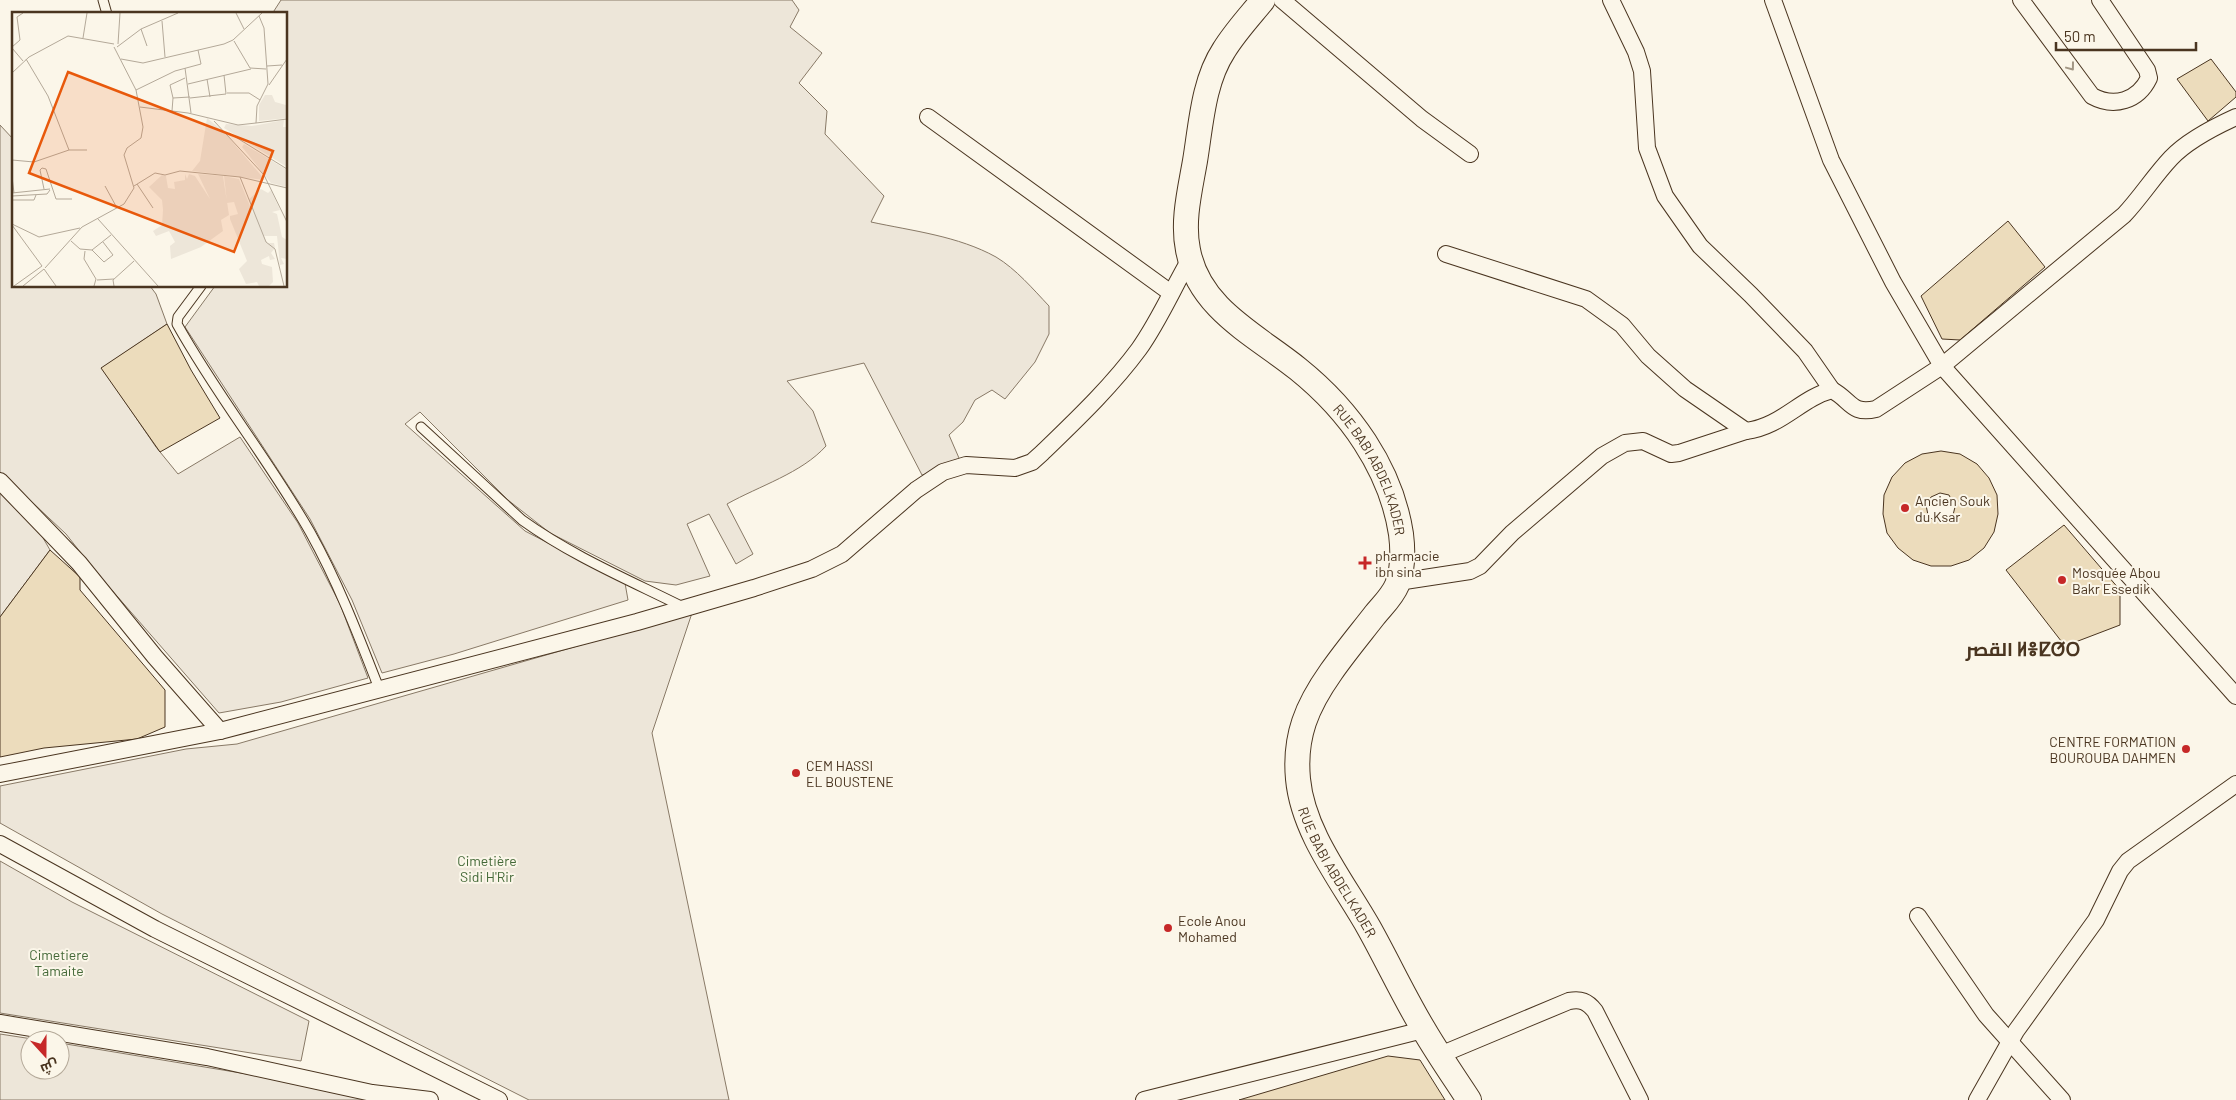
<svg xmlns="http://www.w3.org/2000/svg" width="2236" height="1100" font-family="Barlow,Cairo,'Noto Sans Tifinagh',sans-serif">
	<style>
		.green { fill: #ede6d9; stroke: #887966 }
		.building { fill: #ecdcbc; stroke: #4a3520; fill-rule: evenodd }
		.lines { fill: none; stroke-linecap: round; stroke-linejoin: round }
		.lane-casing { stroke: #4a3520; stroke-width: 11 }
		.street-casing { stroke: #4a3520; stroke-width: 18 }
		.secondary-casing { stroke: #4a3520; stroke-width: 26 }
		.lane { stroke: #fbf6e9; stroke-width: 9 }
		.street { stroke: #fbf6e9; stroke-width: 16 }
		.secondary { stroke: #fbf6e9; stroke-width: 24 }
		.oneway { stroke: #a29684 }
		.poi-dot { fill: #c62828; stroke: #fbf6e9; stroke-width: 2 }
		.labels { text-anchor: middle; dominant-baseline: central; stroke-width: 4; stroke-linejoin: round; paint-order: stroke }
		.street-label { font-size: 14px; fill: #4a3520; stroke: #fbf6e9 }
		.poi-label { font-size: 14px; fill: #4a3520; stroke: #fbf6e9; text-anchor: start }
		.park-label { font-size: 14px; fill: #436837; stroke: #fbf6e9 }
		.district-label { font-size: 19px; font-weight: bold; fill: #4a3520; stroke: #fbf6e9 }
		.inset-road { fill: none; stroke: #b4a999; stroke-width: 1 }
		.view { fill: #e8590c; fill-opacity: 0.15; stroke: #e8590c; stroke-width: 2.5 }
		.inset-edge { fill: none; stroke: #4a3520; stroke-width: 2.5 }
	</style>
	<rect width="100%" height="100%" fill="#fbf6e9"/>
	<g class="green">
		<path d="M281,0H792L799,10L790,27L822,53L799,83L827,111L825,134L884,196L871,222C913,231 958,236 996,257C1016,269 1033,289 1049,306V334L1035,362L1005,399L992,390L975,400L963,422L949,435L962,465L922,475L864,363L787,381L813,411L826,446C802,473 759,486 727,504L753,554L736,564L709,514L687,524L710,576L676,585L645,581L550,533L508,500L420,412L405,424L525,531L625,583L628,600L454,654L382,673L352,600L310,519L185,327L215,286H286V14H272Z"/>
		<polygon points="0,125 14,140 14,286 150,286 156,294 167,324 102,368 156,447 178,474 240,437 298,523 340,604 368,678 281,702 219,713 96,572 66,534 0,472"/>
		<polygon points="0,487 31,517 50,550 0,617"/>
		<polygon points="692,613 652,733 729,1100 529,1100 162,914 0,823 0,786 186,749 237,744"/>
		<polygon points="0,861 72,902 309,1021 301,1061 0,1013"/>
		<polygon points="0,1034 39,1040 30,1040 30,1070 60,1070 60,1043 301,1083 376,1100 0,1100"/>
	</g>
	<g class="building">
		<polygon points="2211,59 2236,92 2236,97 2208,121 2177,79"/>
		<polygon points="2008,221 2045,267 1960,340 1942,339 1921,296"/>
		<polygon points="167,324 191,370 220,418 160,452 101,368"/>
		<path d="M1941,451L1960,454L1977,464L1989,478L1997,495L1998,514L1994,532L1984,548L1969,560L1951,566H1931L1913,560L1898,548L1887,533L1883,514L1884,495L1892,477L1905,463L1922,454ZM1940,493L1949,495L1955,507L1953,515L1946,520L1941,521L1932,519L1928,515L1926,505L1931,497Z"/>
		<polygon points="2064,525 2120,590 2120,625 2065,646 2006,570"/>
		<polygon points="50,550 80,577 80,590 165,690 165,727 137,739 44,748 0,757 0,617"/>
		<polygon points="1388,1056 1420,1060 1445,1100 1239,1100"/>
	</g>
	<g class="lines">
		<g class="lane-casing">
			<g id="lane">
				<polyline points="103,0 107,14"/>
				<path d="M201,286L178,317L177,324C217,396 269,460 310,532C338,582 359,637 380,691"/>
				<path d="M421,427L522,520C572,556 629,580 683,607"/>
			</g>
		</g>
		<g class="street-casing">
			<g id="street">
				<polyline points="1282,0 1422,119 1470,154"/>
				<polyline points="1611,0 1636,52 1642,71 1647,148 1665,196 1700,246 1751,295 1805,351 1832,390"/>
				<polyline points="1773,0 1831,160 1893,282 1942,366 2236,696"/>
				<path d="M2021,0L2092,96C2114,108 2138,101 2149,78L2147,70L2100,0"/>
				<polyline points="928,117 1171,293"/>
				<path d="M1446,254L1586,299L1622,325L1648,356L1685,389L1746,431C1781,427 1801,398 1832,390C1851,400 1851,415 1876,409L1942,366L2124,215C2141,197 2154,176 2171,158C2187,141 2214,127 2236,117"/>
				<polyline points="0,481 79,563 155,657 220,731"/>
				<polyline points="1398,582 1470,571 1480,566 1512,533 1602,456 1625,443 1643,441 1671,454 1679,453 1746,431"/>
				<path d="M0,774L220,731L637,622L754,588L812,569L842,554L916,490L943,472L966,465L1015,468L1032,462L1042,453C1076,420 1111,387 1139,349C1159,321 1173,288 1190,259"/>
				<polyline points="0,844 155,929 499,1100"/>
				<polyline points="1918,916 1986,1015 2062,1100"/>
				<polyline points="0,1023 207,1057 372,1093 430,1100"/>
				<path d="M1440,1055L1569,1001C1581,999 1587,1001 1595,1011L1640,1100"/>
				<polyline points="1144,1100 1423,1030"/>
				<polyline points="1977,1100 2016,1031 2096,920 2120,871 2128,861 2236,784"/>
			</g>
		</g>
		<g class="secondary-casing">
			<g id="secondary">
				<path id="s1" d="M1263,0C1250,16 1235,32 1224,50C1203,82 1201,125 1195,161C1190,190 1182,221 1188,250C1199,309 1256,335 1298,369C1349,410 1391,468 1401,534C1403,550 1403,570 1397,585C1392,597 1382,606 1374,616C1360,634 1345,652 1331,672C1307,706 1294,736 1298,779C1303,833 1343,882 1369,928C1388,962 1404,997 1424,1030C1438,1054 1454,1077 1469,1100"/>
			</g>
		</g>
		<use href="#lane" class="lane"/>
		<use href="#street" class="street"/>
		<use href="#secondary" class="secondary"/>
	</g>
	<defs><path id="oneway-chevron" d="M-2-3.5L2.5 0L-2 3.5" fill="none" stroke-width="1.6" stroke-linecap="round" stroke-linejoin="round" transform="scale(1.25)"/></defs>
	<use class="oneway" href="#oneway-chevron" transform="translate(2071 67) rotate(53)"/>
	<g class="poi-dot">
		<circle cx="1905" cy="508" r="5"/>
		<path d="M1362.5 555.5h5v5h5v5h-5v5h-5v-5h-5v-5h5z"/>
		<circle cx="2062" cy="580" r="5"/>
		<circle cx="2186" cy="749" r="5"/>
		<circle cx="796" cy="773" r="5"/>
		<circle cx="1168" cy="928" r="5"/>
	</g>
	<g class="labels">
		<g class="street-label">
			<text stroke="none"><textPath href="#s1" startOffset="562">RUE BABI ABDELKADER</textPath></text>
			<text stroke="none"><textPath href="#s1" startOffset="1012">RUE BABI ABDELKADER</textPath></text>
		</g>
		<g class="poi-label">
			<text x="1915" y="500">Ancien Souk<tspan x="1915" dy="16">du Ksar</tspan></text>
			<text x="1375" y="555">pharmacie<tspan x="1375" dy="16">ibn sina</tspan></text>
			<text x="2072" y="572">Mosquée Abou<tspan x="2072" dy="16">Bakr Essedik</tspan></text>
			<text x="2176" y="741" text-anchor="end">CENTRE FORMATION<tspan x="2176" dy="16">BOUROUBA DAHMEN</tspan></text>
			<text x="806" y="765">CEM HASSI<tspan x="806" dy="16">EL BOUSTENE</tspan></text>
			<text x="1178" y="920">Ecole Anou<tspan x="1178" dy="16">Mohamed</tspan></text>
		</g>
		<g class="park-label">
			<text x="487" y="860">Cimetière<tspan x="487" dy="16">Sidi H'Rir</tspan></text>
			<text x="59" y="954">Cimetiere<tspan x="59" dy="16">Tamaite</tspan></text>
		</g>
		<g class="district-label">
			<text x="2023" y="648">القصر ⵍⴻⵇⵚⵔ</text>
		</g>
	</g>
	<g transform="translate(12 12)">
		<rect width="275" height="275" fill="#fbf6e9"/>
		<path d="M253,83H260L263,90L274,93L275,106L247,109V93ZM195,106L212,120L253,168L180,159L188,149ZM272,108L271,115H275V155L212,116L214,112L240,114ZM232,132L275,158V175L259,171L230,135ZM173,162L175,167L177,162L183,164L198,187L186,162L211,164L217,203L209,208L211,219L189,235L159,247L158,234L163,230L157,219L144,224L141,219L150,213L151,198L150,188L137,175L150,163L154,164L156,176L163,177L162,170L173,168ZM212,164L227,167L242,204L237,187L249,177L256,181L259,178L268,198L260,200L265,202L270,225L275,228V247L269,246L272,252L268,253L265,224H252L255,231H262L263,236L259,241L263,247L258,248L257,244L249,248L250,252L260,255L261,270L257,274H247L245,270L234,272L227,257L235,249L218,207V204L226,202L222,190L215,191Z" fill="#ede6d9"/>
		<path class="inset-road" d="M224,1L232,17M150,9L153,45M129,17L135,34M71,26L75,1M222,29L238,56L254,57M106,32L108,1M0,35L8,28L5,5L11,1M105,35L129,17L166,1M0,36L11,49M14,47L36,84L57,138M109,47L131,51L212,32L221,28L250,1M255,54L270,53M173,56L179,101M0,61L17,45L56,24L102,32M195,67L198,85M176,72L239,57M257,73L275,47M124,78L163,59L189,52L186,38M215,81H237L248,88M161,86L158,73L173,66M178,86L214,82L212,63M128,95L176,101L226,113L244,111L245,94L256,72L252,16L247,4M160,99L161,86L178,85M202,109L252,163L275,210M244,111L275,107M217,121L275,157M0,148L22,150L57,138H75M0,165L2,181M228,165L254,230L263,237L272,274M125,172L141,196M93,174L105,196M122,174L143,161L153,163L168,159L228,165L275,176M32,177L28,158L30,156L34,157L44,187H60M0,181L38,177M0,184L35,182L38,178M1,188H22L24,183M86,207L146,274M0,212L27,225L68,216M0,213L30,254M59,229L68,237L80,238L99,223M80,238L92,250L101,243L91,230M73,239L72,247L84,267L82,274M33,256L70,215L112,192L122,176L112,143L115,136L129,126L131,115L124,78L102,35M32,257L44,274M85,268L102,267M2,274L30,254M11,274L32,257M102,274L101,268L122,249"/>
		<path class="view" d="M56,60L261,139L222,240L17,161Z"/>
		<rect width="275" height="275" class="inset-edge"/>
	</g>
	<g transform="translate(45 1055) rotate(159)"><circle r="24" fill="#fbf6e9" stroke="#b4a999"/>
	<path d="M0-4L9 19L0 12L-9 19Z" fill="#c62828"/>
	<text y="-8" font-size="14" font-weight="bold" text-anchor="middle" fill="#4a3520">ش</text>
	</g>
	<path d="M2056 42v8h140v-8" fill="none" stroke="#4a3520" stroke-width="2.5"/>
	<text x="2064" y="42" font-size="15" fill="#4a3520" stroke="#fbf6e9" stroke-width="4" paint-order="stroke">50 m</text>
</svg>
